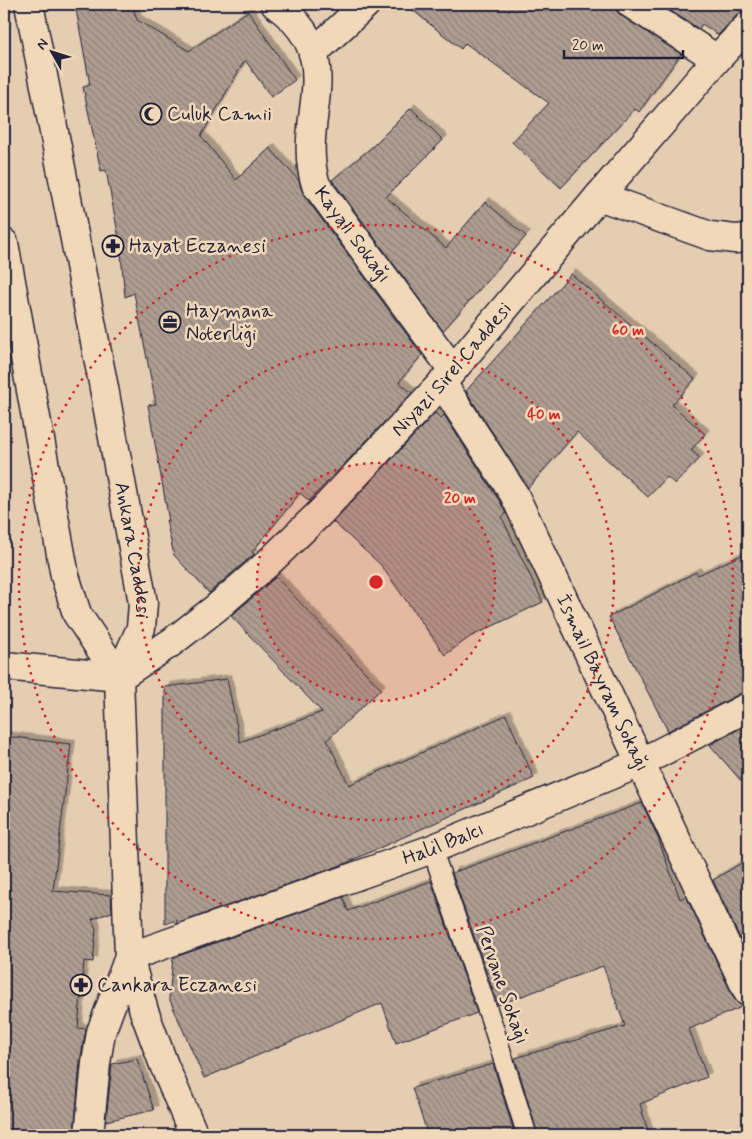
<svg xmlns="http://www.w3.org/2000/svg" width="752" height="1139" font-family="Mynerve,sans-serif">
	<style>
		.building { fill: url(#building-back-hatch); stroke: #22223b; filter: url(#shadow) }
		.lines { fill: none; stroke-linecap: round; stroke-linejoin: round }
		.service-casing { stroke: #22223b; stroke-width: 22 }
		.minor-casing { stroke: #22223b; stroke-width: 31 }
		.tertiary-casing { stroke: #22223b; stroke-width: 31 }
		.primary-casing { stroke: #22223b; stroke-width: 31 }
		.service { stroke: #f1d8b9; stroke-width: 19 }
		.minor { stroke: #f1d8b9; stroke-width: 28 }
		.tertiary { stroke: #f1d8b9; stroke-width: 28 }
		.primary { stroke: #f1d8b9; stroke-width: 28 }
		.ring { fill: none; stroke: #d62828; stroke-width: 2.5; stroke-dasharray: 2.5 5 }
		.labels { text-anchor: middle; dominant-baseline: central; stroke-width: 5; stroke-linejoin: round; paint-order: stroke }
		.poi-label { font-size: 20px; fill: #22223b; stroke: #f1d8b9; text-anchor: start }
		.street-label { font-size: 20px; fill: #22223b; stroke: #f1d8b9 }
		.centre { fill: #d62828; stroke: #f1d8b9; stroke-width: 2.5 }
		.ring-label { font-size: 15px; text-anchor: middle; font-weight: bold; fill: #d62828; stroke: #f1d8b9; stroke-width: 5; stroke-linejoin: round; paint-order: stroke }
	</style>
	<defs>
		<pattern id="building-back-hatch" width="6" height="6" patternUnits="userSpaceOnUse" patternTransform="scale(1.25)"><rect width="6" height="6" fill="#af9d91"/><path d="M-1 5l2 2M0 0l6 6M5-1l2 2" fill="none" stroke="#8e8078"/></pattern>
		<filter id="shadow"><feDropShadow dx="4.5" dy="-4.5" stdDeviation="0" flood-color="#0004"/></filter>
	</defs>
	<rect width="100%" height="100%" fill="#e5cdb2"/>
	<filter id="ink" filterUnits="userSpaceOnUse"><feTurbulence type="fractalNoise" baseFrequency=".02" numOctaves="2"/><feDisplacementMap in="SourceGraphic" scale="10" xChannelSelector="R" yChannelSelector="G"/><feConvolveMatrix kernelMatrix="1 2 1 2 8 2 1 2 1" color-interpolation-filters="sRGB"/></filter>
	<g filter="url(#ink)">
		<g class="building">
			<polygon points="75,4 132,4 137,20 189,51 248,11 295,80 271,97 245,60 201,136 236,180 270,148 299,181 303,194 422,355 399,382 412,393 309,501 300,493 252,552 254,554 209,593 174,555 166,520 169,521 148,405 156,404 134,293 125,297 120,244 106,170 101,171 83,87 90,85"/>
			<polygon points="405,4 615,4 617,12 623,17 681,54 639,112 635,109 561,188 512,142 549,103 465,43 461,49"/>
			<polygon points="660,4 748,4 748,11 743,11 737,15 718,35 702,24 699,29"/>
			<polygon points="411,108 443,140 386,197 446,248 485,202 526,236 443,331 332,180 371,148"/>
			<polygon points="571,274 695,379 672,405 705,434 691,450 700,458 675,484 667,477 648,497 577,432 528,488 466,391"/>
			<polygon points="435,413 441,418 444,415 500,502 506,513 502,518 543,602 470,637 445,655 380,564 333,522"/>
			<polygon points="748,552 748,691 741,693 668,731 609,617 696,572 698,575"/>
			<polygon points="276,577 381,689 327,740 349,785 506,715 534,778 344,864 176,924 177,920 165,924 165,687 227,679 240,742 322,712 231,616"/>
			<polygon points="748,724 748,789 710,745"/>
			<polygon points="4,736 71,744 53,891 111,895 112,912 92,919 96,929 93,962 84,961 78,1028 86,1029 80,1061 74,1135 4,1135"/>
			<polygon points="642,803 658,838 680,899 686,896 734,999 739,1004 744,1006 689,1029 707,1077 640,1104 649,1135 538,1135 515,1058 625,1026 603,966 498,1005 452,873"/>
			<polygon points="748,859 748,956 713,880"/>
			<polygon points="431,881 477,1013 396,1043 382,1003 204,1078 169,998 173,958 343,897 348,911"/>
			<polygon points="137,1059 154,1110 106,1121 112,1064"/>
			<polygon points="493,1064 515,1135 428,1135 412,1088"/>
		</g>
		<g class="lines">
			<g class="service-casing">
				<polyline id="service" points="432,849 494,1029 527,1135"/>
			</g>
			<g class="minor-casing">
				<g id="minor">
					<path id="s1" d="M275,4C352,59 294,118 316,185L453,370"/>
					<polyline points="631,4 717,59"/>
					<polyline points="313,53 366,4"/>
					<polyline points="599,196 710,236 735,239 748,238"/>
					<path id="s2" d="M442,383L514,494L748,992"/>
					<polyline points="89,1135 96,1063 101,1032 129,957"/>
				</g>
			</g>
			<g class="tertiary-casing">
				<g id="tertiary">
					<polyline points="4,666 119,677"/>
					<path id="s3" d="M119,677L172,642L216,608L267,564L321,512L442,383L599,196L717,59L748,26"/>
					<polyline points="119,677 129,957 144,1011 164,1065 194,1135"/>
					<path id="s4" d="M129,957L432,849L640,763L748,707"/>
				</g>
			</g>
			<g class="primary-casing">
				<g id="primary">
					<path id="s5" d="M29,4L104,388L143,603L141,628L119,677"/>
					<polyline points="4,243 65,576 77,614 119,677"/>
				</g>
			</g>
			<use href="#service" class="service"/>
			<use href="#minor" class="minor"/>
			<use href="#tertiary" class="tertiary"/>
			<use href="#primary" class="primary"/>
		</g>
	</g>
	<circle cx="376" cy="582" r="119" fill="#d62828" fill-opacity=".12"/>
	<g class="ring">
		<circle cx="376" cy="582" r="119"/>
		<circle cx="376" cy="582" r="238"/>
		<circle cx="376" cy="582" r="357"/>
	</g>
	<defs>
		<g id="mosque-ring" transform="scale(1.125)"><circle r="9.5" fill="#f1d8b9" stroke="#22223b" stroke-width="1.5"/><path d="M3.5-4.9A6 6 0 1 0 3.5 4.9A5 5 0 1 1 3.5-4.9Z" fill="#22223b"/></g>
		<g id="pharmacy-ring" transform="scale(1.125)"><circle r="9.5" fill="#f1d8b9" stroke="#22223b" stroke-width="1.5"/><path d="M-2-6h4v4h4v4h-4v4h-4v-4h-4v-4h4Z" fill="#22223b"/></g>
		<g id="office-ring" transform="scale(1.125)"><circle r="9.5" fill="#f1d8b9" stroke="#22223b" stroke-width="1.5"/><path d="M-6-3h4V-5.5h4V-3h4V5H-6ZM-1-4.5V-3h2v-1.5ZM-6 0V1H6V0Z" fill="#22223b"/></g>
	</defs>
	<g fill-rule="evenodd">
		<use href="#mosque-ring" x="151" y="114"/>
		<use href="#pharmacy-ring" x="113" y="246"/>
		<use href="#office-ring" x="170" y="322"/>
		<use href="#pharmacy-ring" x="81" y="985"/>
	</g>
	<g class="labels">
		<g class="poi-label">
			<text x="167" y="114">Culuk Camii</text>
			<text x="129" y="246">Hayat Eczanesi</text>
			<text x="186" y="311">Haymana<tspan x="186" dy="23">Noterliği</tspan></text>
			<text x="97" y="985">Cankara Eczanesi</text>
		</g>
		<g class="street-label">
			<text stroke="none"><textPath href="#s1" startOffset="258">Kayalı Sokağı</textPath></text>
			<text stroke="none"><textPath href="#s3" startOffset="455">Niyazi Sirel Caddesi</textPath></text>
			<text stroke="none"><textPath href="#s5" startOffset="556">Ankara Caddesi</textPath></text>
			<text stroke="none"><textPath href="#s2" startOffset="341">İsmail Bayram Sokağı</textPath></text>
			<text stroke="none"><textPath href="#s4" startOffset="334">Halil Balcı</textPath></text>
			<text transform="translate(502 985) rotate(71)">Pervane Sokağı</text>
		</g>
	</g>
	<circle cx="376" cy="582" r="8" class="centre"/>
	<g class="ring-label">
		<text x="628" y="335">60 m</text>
		<text x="544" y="419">40 m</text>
		<text x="460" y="503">20 m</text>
	</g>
	<rect width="752" height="1139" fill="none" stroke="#f1d8b9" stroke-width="20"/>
	<rect x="10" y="10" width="732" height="1119" fill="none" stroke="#22223b" stroke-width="2" filter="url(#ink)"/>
	<g transform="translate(52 52) rotate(309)" stroke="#f1d8b9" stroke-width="4" paint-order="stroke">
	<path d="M0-4L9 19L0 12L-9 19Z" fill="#22223b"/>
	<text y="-8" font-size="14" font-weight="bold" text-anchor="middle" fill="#22223b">N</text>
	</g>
	<path d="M564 50v8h119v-8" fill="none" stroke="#22223b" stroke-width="2.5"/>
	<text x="572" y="50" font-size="15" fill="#22223b" stroke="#f1d8b9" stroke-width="4" paint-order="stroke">20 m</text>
</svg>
